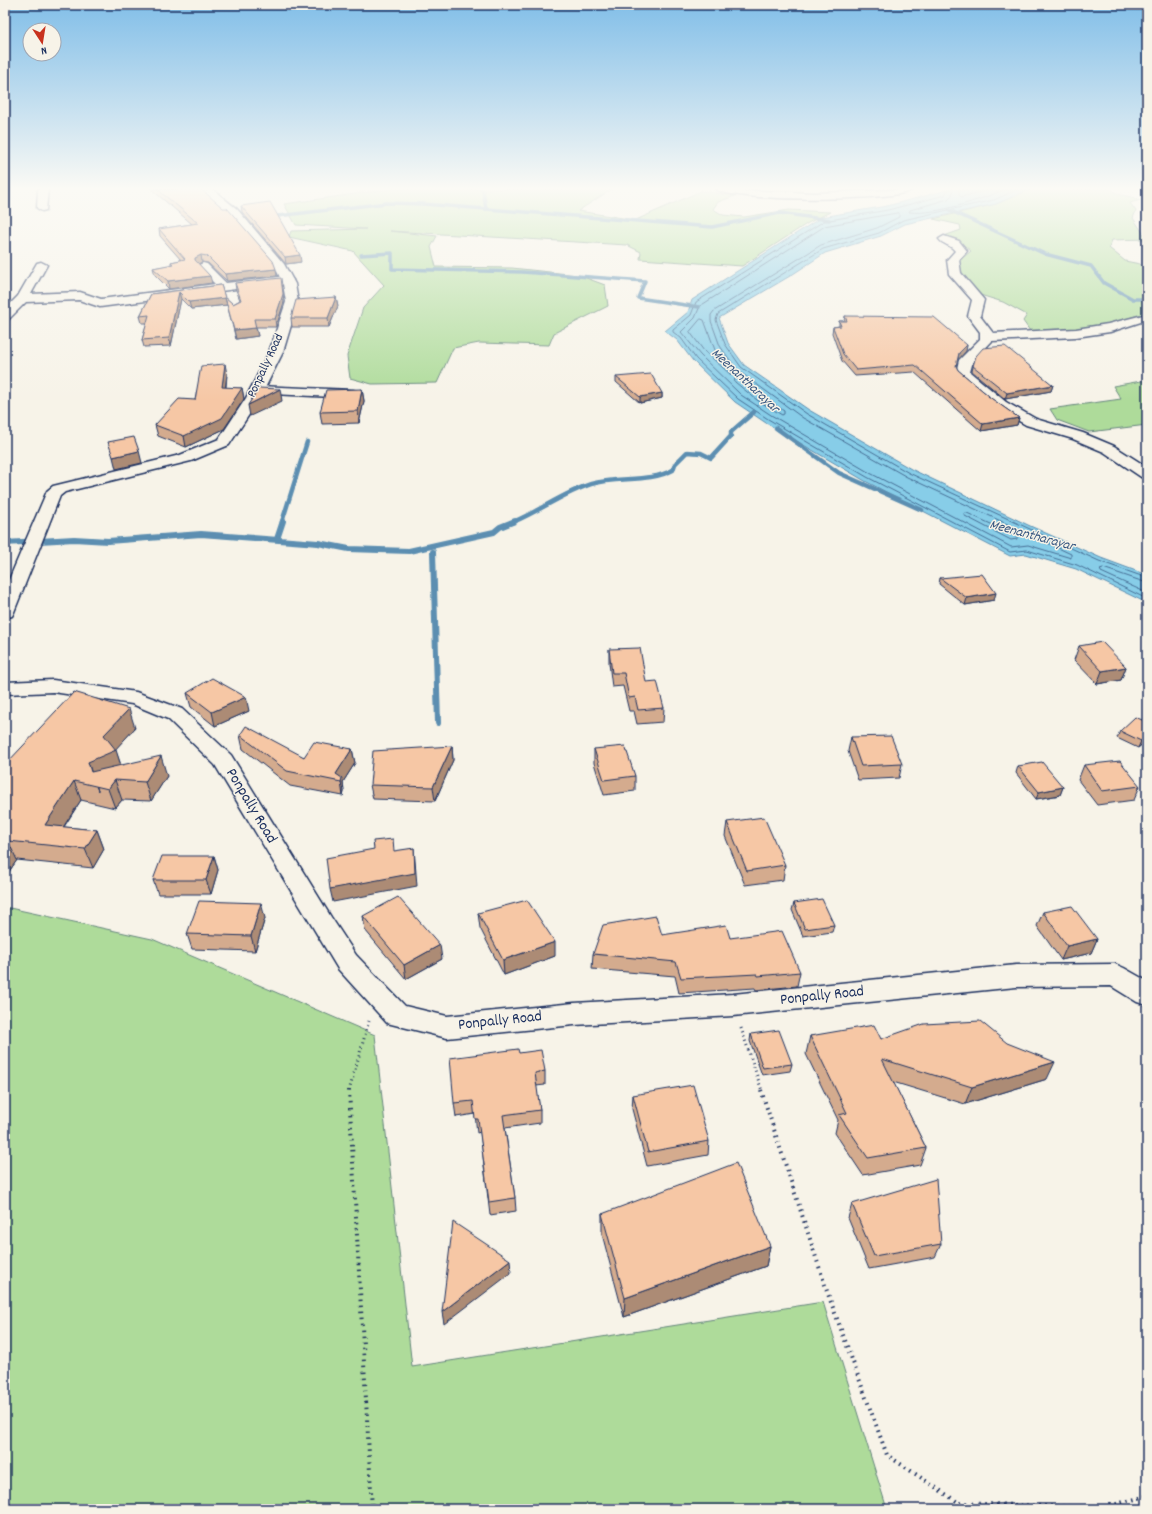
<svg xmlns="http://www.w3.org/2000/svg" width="1152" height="1514" font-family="Dekko,sans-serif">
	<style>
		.green { fill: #aedb9a; stroke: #64857c }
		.water { fill: #87cde8; stroke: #5c8eb1 }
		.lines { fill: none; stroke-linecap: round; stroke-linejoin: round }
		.shore { stroke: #466e95; stroke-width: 1 }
		.stream-far2 { stroke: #5c8eb1; stroke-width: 3.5 }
		.stream-far1 { stroke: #5c8eb1; stroke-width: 4.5 }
		.stream { stroke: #5c8eb1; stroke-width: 6 }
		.street-casing { stroke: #1b2f5e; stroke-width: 3 }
		.secondary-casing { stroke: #1b2f5e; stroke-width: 3 }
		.path-far1 { stroke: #1b2f5e; stroke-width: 3; stroke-dasharray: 1 3.5; stroke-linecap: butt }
		.path { stroke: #1b2f5e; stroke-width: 4; stroke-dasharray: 1.5 4.5; stroke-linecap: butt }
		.street { fill: #f7f3e8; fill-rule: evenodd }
		.secondary { fill: #f7f3e8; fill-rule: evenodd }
		.wall { fill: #d4ab8e; stroke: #1b2f5e }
		.shaded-wall { fill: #ac8b74; stroke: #1b2f5e }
		.building { fill: #f6c7a5; stroke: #1b2f5e }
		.labels { text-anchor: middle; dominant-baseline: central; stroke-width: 3; stroke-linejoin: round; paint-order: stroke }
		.far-street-label { font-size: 13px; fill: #1b2f5e; stroke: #f7f3e8 }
		.far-water-label { font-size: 14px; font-style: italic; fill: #365680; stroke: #f7f3e8 }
		.street-label { font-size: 16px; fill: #1b2f5e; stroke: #f7f3e8 }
	</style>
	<rect width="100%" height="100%" fill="#f7f3e8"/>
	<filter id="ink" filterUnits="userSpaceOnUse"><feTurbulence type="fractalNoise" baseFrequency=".025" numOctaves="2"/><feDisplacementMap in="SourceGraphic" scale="8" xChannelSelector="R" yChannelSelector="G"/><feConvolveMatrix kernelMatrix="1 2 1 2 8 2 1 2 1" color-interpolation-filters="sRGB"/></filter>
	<g filter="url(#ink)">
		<g class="green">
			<polygon points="391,189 612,189 578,211 636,220 701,191 735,196 718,202 713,209 723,215 744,217 789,210 830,212 808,223 742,266 640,259 641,252 627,245 390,231 437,236 431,247 436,267 512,268 578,275 605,285 608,306 554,333 549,345 479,343 453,348 437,383 372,384 350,378 347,356 363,308 384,285 353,251 289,237 291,231 366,229 296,225 284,204"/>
			<path d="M1031,189H1110C1122,198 1127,194 1140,200L1130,203L1136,211L1133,218L1147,239L1112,240L1109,248L1125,261L1140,264L1147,270V313C1134,315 1123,321 1111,324C1084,329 1058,330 1030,331L1023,321L1027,315L1003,302L977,294L963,278L959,261L971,251L960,242L944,236L961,230L960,225L933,219L996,204Z"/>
			<polygon points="1147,380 1147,425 1089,432 1057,420 1050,409 1121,399 1113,386"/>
			<polygon points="5,907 152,939 375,1035 412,1367 823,1302 887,1509 5,1509"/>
		</g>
		<polygon class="water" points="951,189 1031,189 996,204 905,224 881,236 825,253 790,276 719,318 728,343 744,365 809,410 911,469 1028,525 1101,558 1147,575 1147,603 1076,569 1026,554 1010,556 865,481 766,423 735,402 693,361 677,340 665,331 688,312 692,300 822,217 887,206"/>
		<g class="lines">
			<g class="shore">
				<polyline points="948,189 945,195 888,210 824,221 696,302 691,315 673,330 673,332 681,338 696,359 738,399 768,419 867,477 1010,552 1027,550 1077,565 1147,599"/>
				<path d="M953,189L952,195L948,199L910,210L909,212C937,215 980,200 1006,189"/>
				<polyline points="959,189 959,195 961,197 992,189"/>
				<polyline points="1018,189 994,200 903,220 879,233 823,249 718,314 716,320 725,344 741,367 807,414 909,473 1099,561 1147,578"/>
				<polygon points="899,213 899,217 877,228 821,245 714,311 711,315 711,321 720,346 737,370 803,418 907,477 1071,554 1071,558 1028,545 1011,547 870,473 771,415 741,395 700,355 681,332 695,318 700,306 825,226"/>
				<polygon points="701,319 704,320 715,350 731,372 731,375 704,351 690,332"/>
				<polygon points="735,379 738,379 784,411 784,414 782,415 757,400 735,382"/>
				<polygon points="967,513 1017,536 1017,539 1011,540 965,516 964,514"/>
				<polyline points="1147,583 1103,568 1100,569 1101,572 1147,593"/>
			</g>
			<g class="stream-far2">
				<polyline points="480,189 483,191 486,209"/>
				<polyline points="949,210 1045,254 1091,266 1104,283 1133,299 1147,299"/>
				<polyline points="269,217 387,203 423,204 712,227 780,213 829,220"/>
				<polyline points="361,255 392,253 392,269 522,272 645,281 638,298 699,307"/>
			</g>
			<g class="stream-far1">
				<polyline points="776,428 839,473 922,510"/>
				<polyline points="282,522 307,442"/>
				<path d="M513,522C540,511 563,493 591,484C618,476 649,483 673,470L675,464L687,452L701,453L711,458L731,436V432L754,412"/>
			</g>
			<g class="stream">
				<polyline points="277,539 283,521"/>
				<polyline points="5,543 74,539 108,541 201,534 318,543 349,549 409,551 494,532 500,527 515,521"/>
				<polyline points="433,552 438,723"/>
			</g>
			<g class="street-casing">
				<g id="street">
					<polygon points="38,189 48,189 46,210 42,211 37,208"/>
					<path d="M716,189L815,193L914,189C901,202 729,202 716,189Z"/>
					<path d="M944,236L959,241L967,251L959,260L961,273L984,300L980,316L993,333L1076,329L1108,324L1147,314V320L1110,332L1076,337L992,341L973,361L970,372L1006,402L1036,419L1083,433L1114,446L1147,467V479L1141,477L1104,452L1073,439L1026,425L996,408L958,376L956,373L959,360L980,339V332L968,316L972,300L949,274L947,260L955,251C950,244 943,245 939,239Z"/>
					<polygon points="41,262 47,265 31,294 80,292 101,299 215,284 197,266 203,263 207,264 226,283 287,276 293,280 287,284 251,287 100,307 79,300 26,302 9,319 5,320 5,309 18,296 37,263"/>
					<polygon points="257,386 353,390 358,391 360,394 358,397 353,398 252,393 250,390 252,387"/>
				</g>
			</g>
			<g class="secondary-casing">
				<g id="secondary">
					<polygon points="200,189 212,189 237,209 284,264 295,284 298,302 283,352 260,398 229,445 191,461 65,492 60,496 14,612 12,616 5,618 5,589 47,491 53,486 180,455 219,439 246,398 269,352 286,302 283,284 275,267 229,213"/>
					<polygon points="53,680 136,692 182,709 231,755 331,917 356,955 405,1006 447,1016 574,1003 733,994 1016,965 1115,964 1124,968 1147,981 1147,1005 1137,1002 1111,986 1016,987 733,1016 574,1025 447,1038 387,1023 338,969 215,765 168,719 132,704 53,692 5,694 5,682"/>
				</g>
			</g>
			<g class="path-far1">
				<polyline points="741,1028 762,1091"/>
				<polyline points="349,1091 369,1021"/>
			</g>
			<g class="path">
				<polyline points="349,1090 372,1509"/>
				<polyline points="761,1090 828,1294 887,1455 959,1503 1101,1508 1147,1496"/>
			</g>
			<use href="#street" class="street"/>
			<use href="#secondary" class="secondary"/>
		</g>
		<g class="wall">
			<polygon points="151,189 201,189 277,276 227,281 208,263 202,262 198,264 212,283 169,289 155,275 153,268 171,265 171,262 181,260 160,236 159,229 192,224"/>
			<polygon points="241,206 301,262 286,264 242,212"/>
			<polygon points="235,283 284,302 276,327 256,327 258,336 236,339 225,297 233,304 240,300 236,290"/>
			<polygon points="221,285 225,298 227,305 191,309 181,299 171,346 144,347 142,340 147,323 142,323 140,316 151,294"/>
			<polygon points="336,297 338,306 329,327 292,327 291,318"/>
			<polygon points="845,316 967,345 966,351 958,360 956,366 958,370 989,396 989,397 1019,418 1017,425 981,431 914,372 855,376 842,361 832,333 833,327 839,326 839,321 844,321"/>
			<polygon points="976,356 1053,385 1051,391 1005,399 972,371"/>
			<polygon points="227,374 226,388 242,388 244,399 224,429 186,447 158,436 155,425 195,400"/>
			<polygon points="616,377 662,393 662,398 640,403 616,382"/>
			<polygon points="362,389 364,401 359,423 322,424 320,412"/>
			<polygon points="940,578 994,600 965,605 939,584"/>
			<polygon points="1079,646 1126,667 1121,680 1097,684 1074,660"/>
			<polygon points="609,649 646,682 664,708 663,722 637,724 634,711 629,711 623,686 612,687 609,663"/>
			<polygon points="187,693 249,711 215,726 191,707"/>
			<polygon points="135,728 115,749 121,765 167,776 151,801 122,800 115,808 81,800 64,827 97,830 104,849 93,868 17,860 8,873 5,872 5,765"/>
			<polygon points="1120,731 1147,740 1138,748 1117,738"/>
			<polygon points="240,735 304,757 352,749 355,763 343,782 344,792 343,796 290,786 243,749"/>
			<polygon points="851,737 902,764 899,778 858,780 848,751"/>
			<polygon points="452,746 453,760 435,801 373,799 370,785"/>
			<polygon points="594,749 635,776 635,791 604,795 594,763"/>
			<polygon points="1084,765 1140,786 1134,800 1097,805 1078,780"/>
			<polygon points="1018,766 1063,787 1060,795 1036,799 1016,773"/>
			<polygon points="727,822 785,865 783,880 745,885 725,836"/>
			<polygon points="214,856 218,870 211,894 158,894 153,880"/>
			<polygon points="794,903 834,925 832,932 803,936 792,910"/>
			<polygon points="1043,912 1097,939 1091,953 1061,960 1037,926"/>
			<polygon points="478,913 555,956 504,975 480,928"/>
			<polygon points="363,916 442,959 406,979 365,930"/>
			<polygon points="265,918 255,951 192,949 187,934"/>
			<polygon points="662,935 730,938 800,972 797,986 756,990 755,988 679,993 675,976 592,969 593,954"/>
			<polygon points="751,1034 792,1064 790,1071 762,1075 750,1041"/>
			<polygon points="810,1036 881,1039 1047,1079 965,1104 893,1082 926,1148 920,1165 863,1175 835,1133 838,1120 806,1054"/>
			<polygon points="519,1053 545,1071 545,1085 536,1086 540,1110 540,1123 505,1128 515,1198 516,1211 490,1215 480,1132 477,1133 475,1114 456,1117 454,1103"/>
			<polygon points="633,1095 709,1141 708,1155 647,1166 632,1109"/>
			<polygon points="852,1204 941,1244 935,1257 869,1269 848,1218"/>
			<polygon points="602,1214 770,1246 766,1266 624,1317 602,1234"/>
		</g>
		<g class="shaded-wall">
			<polygon points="201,255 202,262 196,265 195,260 195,258"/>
			<polygon points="300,255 301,262 286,264 285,257"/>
			<polygon points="276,269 277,276 227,281 225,274"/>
			<polygon points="210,276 212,283 169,289 168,281"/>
			<polygon points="179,292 181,299 171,346 169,338"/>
			<polygon points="283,294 284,302 276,327 275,319"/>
			<polygon points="336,297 338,306 329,327 328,318"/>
			<polygon points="225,298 227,305 191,309 189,302"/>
			<polygon points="256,328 258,336 236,339 234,330"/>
			<polygon points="967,345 966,351 958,360 959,353"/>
			<polygon points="225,364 227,374 224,398 222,387"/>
			<polygon points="1053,385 1051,391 1005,399 1007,393"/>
			<polygon points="242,388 244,399 224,429 186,447 184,436"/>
			<polygon points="280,389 282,401 250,416 248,405"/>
			<polygon points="362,389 364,401 359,423 358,411"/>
			<polygon points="662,393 662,398 640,403 640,397"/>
			<polygon points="1019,418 1017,425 981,431 983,424"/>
			<polygon points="139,451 142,463 116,469 113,457"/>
			<polygon points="996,593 994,600 965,605 967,598"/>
			<polygon points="1126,667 1121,680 1097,684 1102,671"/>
			<polygon points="246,697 249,711 215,726 212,712"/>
			<polygon points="129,709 135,728 114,751 116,750 122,769 95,781 98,791 88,762 104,735"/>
			<polygon points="1147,735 1147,740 1138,748 1141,741"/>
			<polygon points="452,746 453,760 435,801 433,787"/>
			<polygon points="352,749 355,763 343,782 344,792 343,796 341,782 336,774"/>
			<polygon points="161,756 167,776 151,801 145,782"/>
			<polygon points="115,780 122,800 115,808 108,789"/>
			<polygon points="74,781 81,800 52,844 45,825"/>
			<polygon points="1063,787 1060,795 1036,799 1039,792"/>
			<polygon points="97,830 104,849 93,868 85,849"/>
			<polygon points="8,841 17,860 8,873 5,866 5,845"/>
			<polygon points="414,848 417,886 333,902 330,889"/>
			<polygon points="214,856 218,870 211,894 206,880"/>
			<polygon points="261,903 265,918 255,951 251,936"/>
			<polygon points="1097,939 1091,953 1061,960 1067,946"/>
			<polygon points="555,942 555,956 504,975 503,960"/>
			<polygon points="440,945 442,959 406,979 404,965"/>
			<polygon points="1055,1062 1047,1079 965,1104 972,1087"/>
			<polygon points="770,1246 766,1266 624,1317 625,1298"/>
			<polygon points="510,1260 511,1273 444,1324 442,1312"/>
		</g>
		<g class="building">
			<polygon points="157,189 201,189 223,208 227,208 273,261 276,269 225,274 207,256 201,255 195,258 195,260 210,276 168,281 153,268 173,264 171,262 185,259 159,229 198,223"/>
			<polygon points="270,202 300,255 285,257 241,206"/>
			<polygon points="281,278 283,294 275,319 254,319 256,328 234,330 225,297 233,304 241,300 235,283"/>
			<polygon points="221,285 225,298 189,302 179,292 169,338 142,340 149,315 140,316 151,294"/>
			<polygon points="336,297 328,318 291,318 296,300"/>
			<polygon points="845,316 934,317 967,345 959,353 956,366 958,370 989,396 988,396 1019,418 983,424 915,365 856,370 843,354 833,327 841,326 839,321 847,321"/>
			<polygon points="1005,346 1053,385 1007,393 973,366 976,356 983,348"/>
			<polygon points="225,364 222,387 242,388 222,418 184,436 155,425 179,399 195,400 201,366"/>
			<polygon points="651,374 662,393 640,397 616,377"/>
			<polygon points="259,388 280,389 248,405"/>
			<polygon points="362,389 358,411 320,412 326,390"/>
			<polygon points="134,437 139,451 113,457 108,442"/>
			<polygon points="982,574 996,593 967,598 940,578"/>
			<polygon points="1102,642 1126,667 1102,671 1079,646"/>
			<polygon points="640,648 646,682 657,681 664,708 638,710 635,697 629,698 624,673 612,673 609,649"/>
			<polygon points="212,678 246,697 212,712 187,693"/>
			<polygon points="74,692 129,709 104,735 116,750 88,762 91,772 161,756 145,782 115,780 108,789 74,781 45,825 97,830 85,849 8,841 5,845 5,775 7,772 5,771 5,765"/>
			<polygon points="1135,717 1147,722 1147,735 1141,741 1120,731"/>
			<polygon points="246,726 304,757 314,742 352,749 336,774 342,778 341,782 287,771 240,735"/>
			<polygon points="891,736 902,764 861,766 851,737"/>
			<polygon points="452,746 433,787 370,785 373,751"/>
			<polygon points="625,746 635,776 604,780 594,749"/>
			<polygon points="1120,761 1140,786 1102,791 1084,765"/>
			<polygon points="1042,762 1063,787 1039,792 1018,766"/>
			<polygon points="764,817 785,865 747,871 727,822"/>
			<polygon points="393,839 394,851 414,848 415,873 330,889 326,858 374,849 373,841"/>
			<polygon points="162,856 214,856 206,880 153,880"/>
			<polygon points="398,897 440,945 404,965 363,916"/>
			<polygon points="822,899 834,925 805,929 794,903"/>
			<polygon points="527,900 555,942 503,960 478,913"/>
			<polygon points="199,901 261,903 251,936 187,934"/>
			<polygon points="1072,906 1097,939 1067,946 1043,912"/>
			<polygon points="656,916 662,935 726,925 730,938 782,931 800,972 758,976 757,974 681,978 676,962 593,954 603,925"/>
			<polygon points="980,1021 1007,1043 1055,1062 972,1087 882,1059 926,1148 868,1158 839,1115 847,1113 810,1036 874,1025 881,1039 924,1024"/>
			<polygon points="779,1030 792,1064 763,1068 751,1034"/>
			<polygon points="518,1049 519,1053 541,1050 545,1071 535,1073 540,1110 503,1115 515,1198 489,1202 478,1119 475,1119 473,1101 454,1103 450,1058"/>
			<polygon points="693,1085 709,1141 648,1152 633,1095"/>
			<polygon points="736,1163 770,1246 625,1298 602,1214"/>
			<polygon points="936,1179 941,1244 874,1256 852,1204"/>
			<polygon points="453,1222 510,1260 442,1312"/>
		</g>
	</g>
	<linearGradient id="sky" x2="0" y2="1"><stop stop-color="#81bee8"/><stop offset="0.47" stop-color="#fbfaf5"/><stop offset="1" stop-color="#fbfaf5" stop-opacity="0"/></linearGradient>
	<rect width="1152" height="401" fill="url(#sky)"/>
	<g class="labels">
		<g class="far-street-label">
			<text transform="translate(266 366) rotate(-65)">Ponpally Road</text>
		</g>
		<g class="far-water-label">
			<text transform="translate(745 381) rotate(43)">Meenantharayar</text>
			<text transform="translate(1032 536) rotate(15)">Meenantharayar</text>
		</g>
		<g class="street-label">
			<text transform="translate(251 806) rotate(59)">Ponpally Road</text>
			<text transform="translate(822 996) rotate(-6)">Ponpally Road</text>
			<text transform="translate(500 1021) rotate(-6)">Ponpally Road</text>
		</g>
	</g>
	<rect width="1152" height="1514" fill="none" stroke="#f7f3e8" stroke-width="20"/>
	<rect x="10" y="10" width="1132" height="1494" fill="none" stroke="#1b2f5e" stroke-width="1.5" filter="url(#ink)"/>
	<g transform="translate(42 42) rotate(168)"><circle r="19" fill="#f7f3e8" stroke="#9fa5b1"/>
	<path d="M0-3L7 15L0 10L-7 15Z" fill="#c8321e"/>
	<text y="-6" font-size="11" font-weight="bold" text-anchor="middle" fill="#1b2f5e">N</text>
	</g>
</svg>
